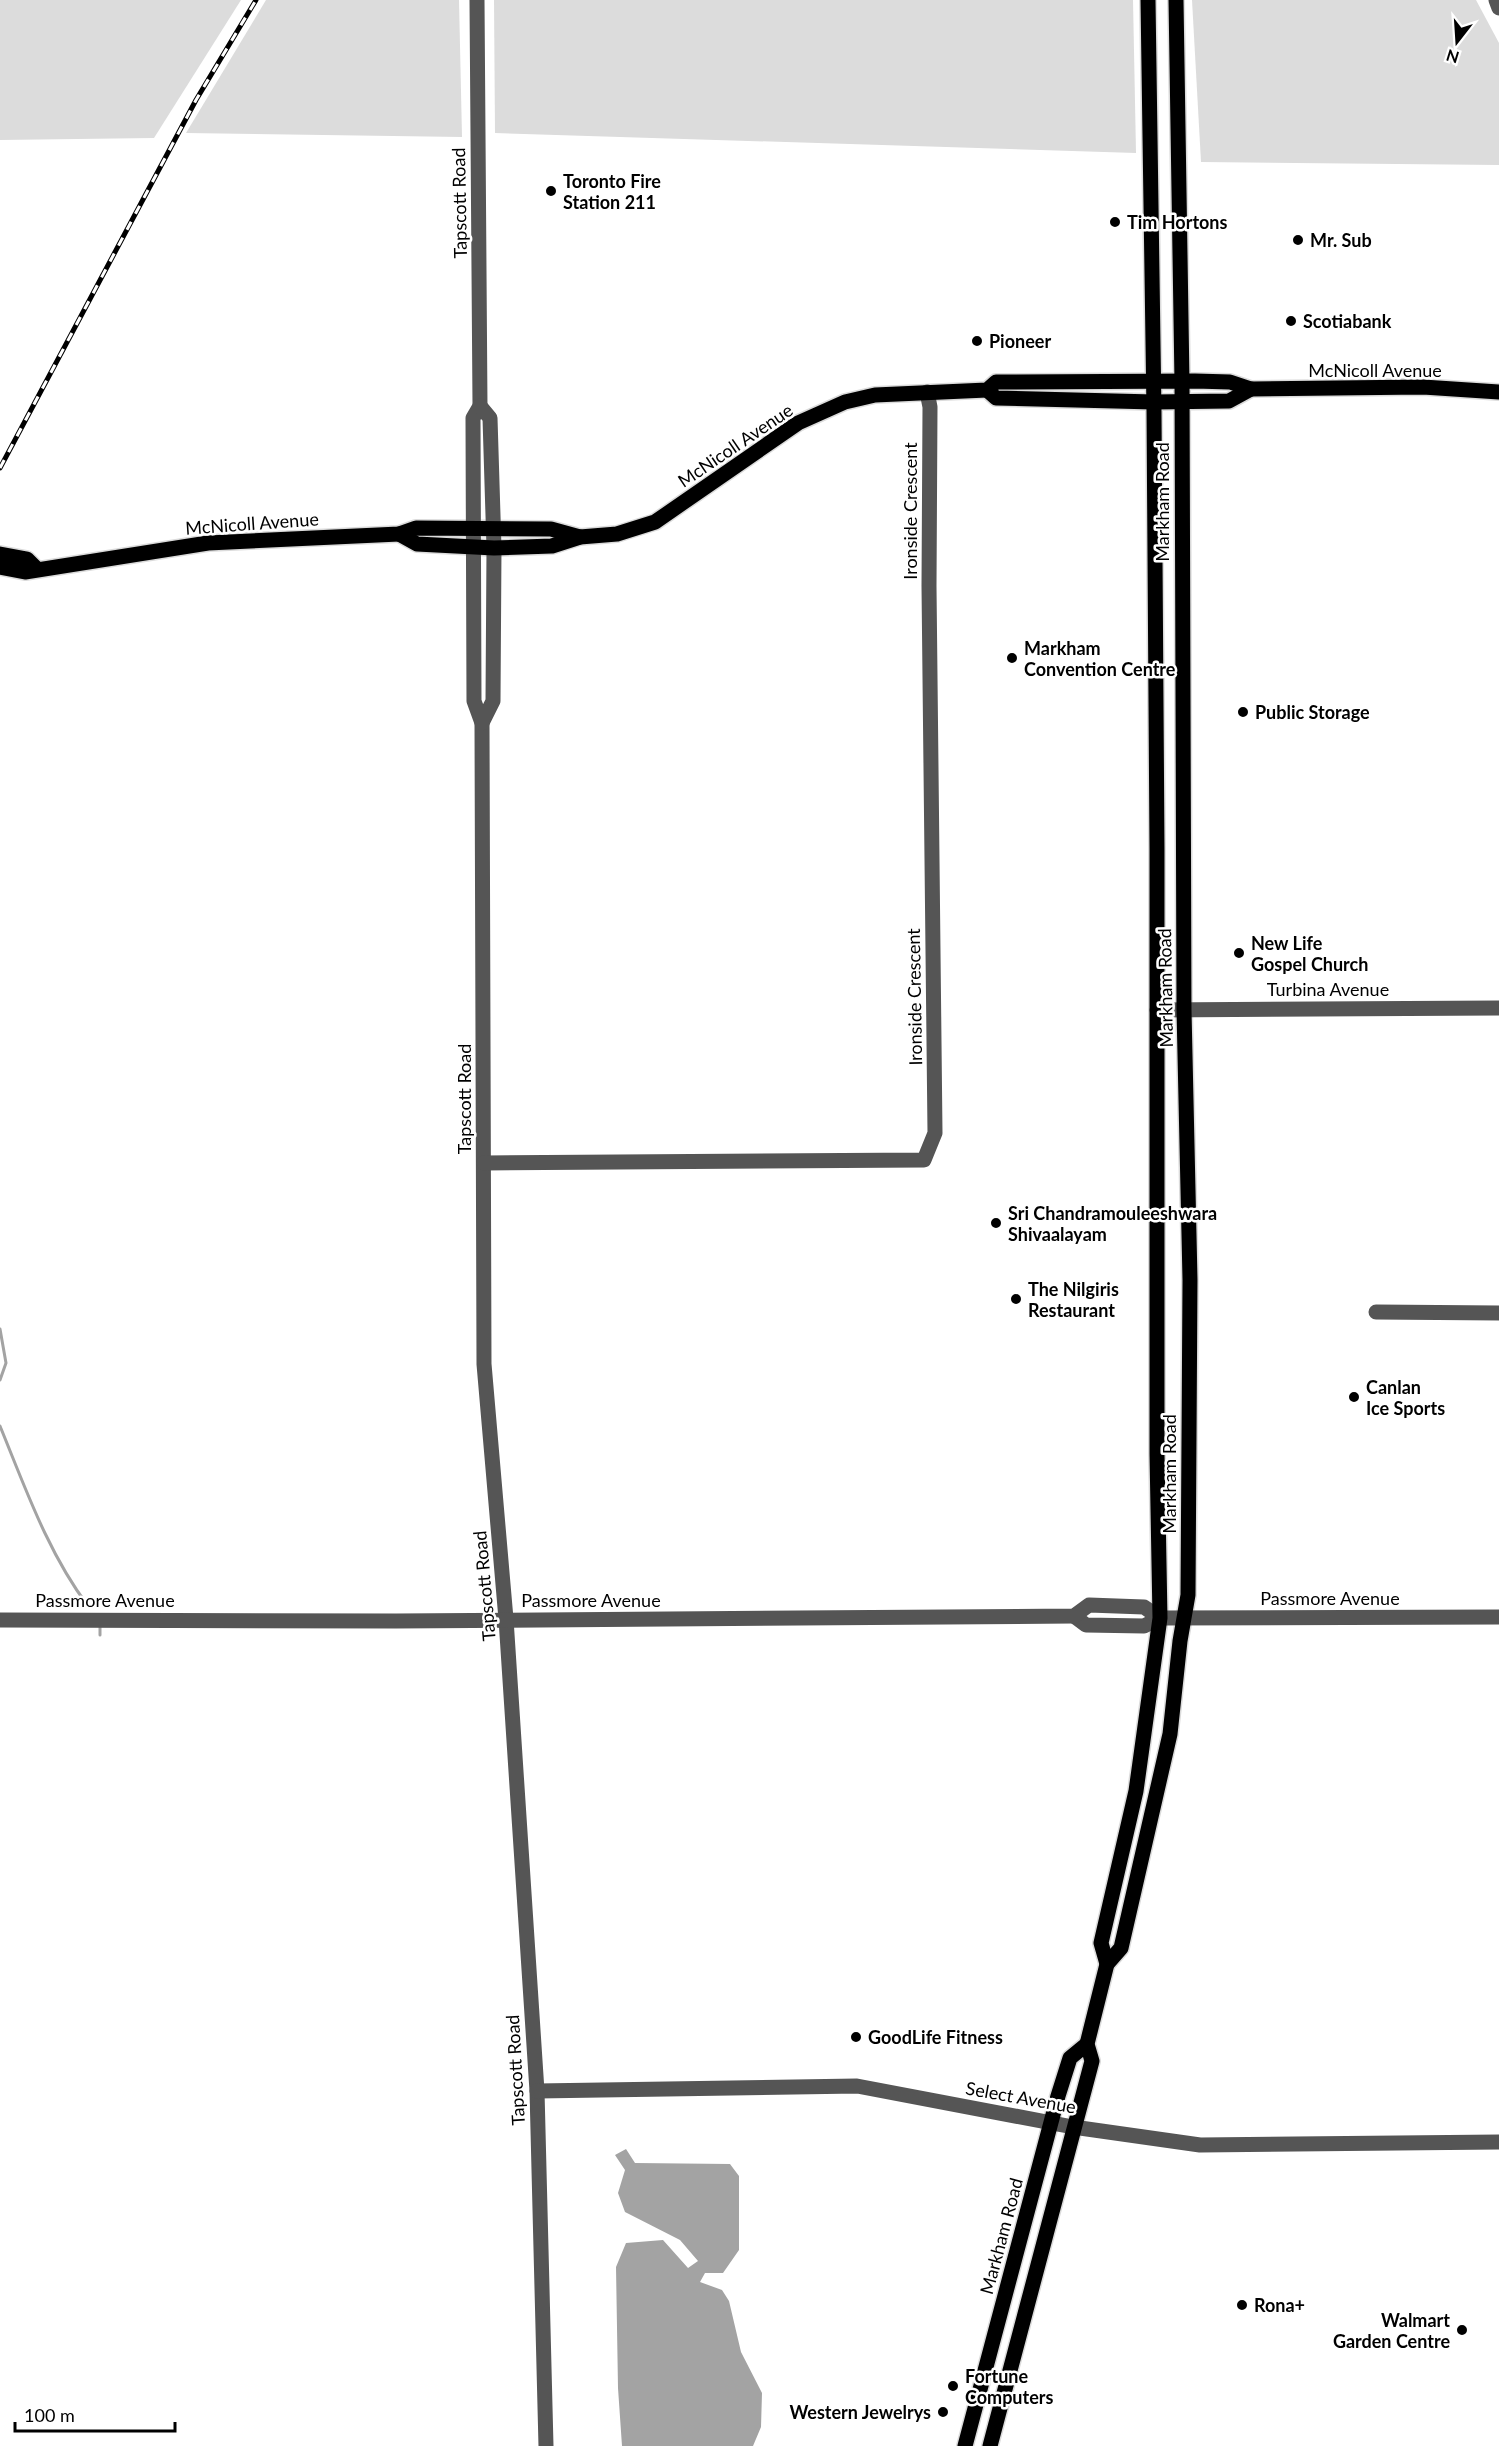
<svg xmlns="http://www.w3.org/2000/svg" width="1499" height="2446" font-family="Lato,sans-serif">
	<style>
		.green { fill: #dcdcdc }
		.water { fill: #a3a3a3 }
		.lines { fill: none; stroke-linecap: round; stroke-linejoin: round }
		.stream { stroke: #a3a3a3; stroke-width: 3 }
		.major-casing { stroke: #dbdbdb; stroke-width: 18 }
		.minor { stroke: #555; stroke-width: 15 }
		.major { stroke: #000; stroke-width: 15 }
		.rail-casing { stroke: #000; stroke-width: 5 }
		.rail { stroke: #fff; stroke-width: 3; stroke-dasharray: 9; stroke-linecap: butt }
		.poi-dot { fill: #000; stroke: #fff; stroke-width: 2 }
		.labels { text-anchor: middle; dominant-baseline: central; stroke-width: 5; stroke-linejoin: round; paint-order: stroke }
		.poi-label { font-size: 18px; font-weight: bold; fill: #000; stroke: #fff; text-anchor: start }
		.street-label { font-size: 18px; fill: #000; stroke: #fff }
	</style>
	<rect width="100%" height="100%" fill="#fff"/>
	<g class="green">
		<polygon points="0,0 241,0 154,138 0,140"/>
		<polygon points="266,0 459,0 462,137 186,133"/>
		<polygon points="494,0 1133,0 1136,153 495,133"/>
		<polygon points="1192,0 1476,0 1499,43 1499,165 1201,162"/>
	</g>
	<polygon class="water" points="626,2149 635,2163 730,2164 739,2176 739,2250 723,2273 705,2273 700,2282 722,2290 729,2301 741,2352 762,2393 761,2427 753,2446 622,2446 618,2388 616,2267 626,2243 663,2240 688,2268 698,2261 680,2240 625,2212 618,2193 625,2170 615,2155"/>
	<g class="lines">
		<g class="stream">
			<polyline points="0,1329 6,1363 0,1380"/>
			<path d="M0,1426C25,1487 48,1553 88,1606"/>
			<polyline points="100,1635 100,1625"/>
		</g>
		<g class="major-casing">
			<g id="major">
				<polyline points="987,390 996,398 1154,402 1229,401 1251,389"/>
				<polyline points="399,534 417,544 494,548 552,546 580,537 617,534 655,522 798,423 845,402 875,395 987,390 996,382 1195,381 1230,382 1251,389 1423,387 1499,392"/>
				<polyline points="0,554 27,559 37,569"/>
				<polyline points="0,567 25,572 208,543 399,534 416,528 551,529 580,537"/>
				<polyline points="1107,1964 1101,1943 1136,1791 1160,1618 1157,1454 1157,849 1154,411 1148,0"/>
				<polyline points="965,2446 1058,2096 1070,2058 1087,2044"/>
				<polyline points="990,2446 1092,2061 1087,2044 1107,1964 1121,1948 1170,1734 1180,1641 1188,1595 1190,1280 1184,1010 1182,382 1176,0"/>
			</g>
		</g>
		<g class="minor">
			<polyline points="477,0 480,406 473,418 474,701 482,723 484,1364 506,1619 537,2091 546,2446"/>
			<polyline points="1496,0 1499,8"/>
			<polyline points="480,406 490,418 494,548 493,701 482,723"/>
			<polyline points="1157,1010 1499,1008"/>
			<polyline points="484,1163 924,1160 935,1133 929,586 930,407 927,392"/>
			<polyline points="1376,1312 1499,1313"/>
			<polyline points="1074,1616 1086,1625 1144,1626 1160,1618 1499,1617"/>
			<polyline points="0,1620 396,1621 1074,1616 1089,1605 1144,1607 1160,1618"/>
			<polyline points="537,2091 857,2086 1073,2127 1200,2145 1499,2142"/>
		</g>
		<use href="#major" class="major"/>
		<g class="rail-casing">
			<polyline id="rail" points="0,468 196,100 256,0"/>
		</g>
		<use href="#rail" class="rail"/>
	</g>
	<g class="poi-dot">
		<circle cx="551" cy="191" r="6"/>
		<circle cx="1115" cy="222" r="6"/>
		<circle cx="1298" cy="240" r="6"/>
		<circle cx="1291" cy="321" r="6"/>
		<circle cx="977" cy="341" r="6"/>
		<circle cx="1012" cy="658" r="6"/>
		<circle cx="1243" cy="712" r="6"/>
		<circle cx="1239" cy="953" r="6"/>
		<circle cx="996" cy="1223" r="6"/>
		<circle cx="1016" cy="1299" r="6"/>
		<circle cx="1354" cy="1397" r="6"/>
		<circle cx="856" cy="2037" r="6"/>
		<circle cx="1242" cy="2305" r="6"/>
		<circle cx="1462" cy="2330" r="6"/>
		<circle cx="953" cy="2386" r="6"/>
		<circle cx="943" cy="2412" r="6"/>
	</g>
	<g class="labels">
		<g class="poi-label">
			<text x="563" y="181">Toronto Fire<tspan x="563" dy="21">Station 211</tspan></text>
			<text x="1127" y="222">Tim Hortons</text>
			<text x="1310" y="240">Mr. Sub</text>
			<text x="1303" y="321">Scotiabank</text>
			<text x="989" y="341">Pioneer</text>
			<text x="1024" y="648">Markham<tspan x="1024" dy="21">Convention Centre</tspan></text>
			<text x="1255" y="712">Public Storage</text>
			<text x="1251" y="943">New Life<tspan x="1251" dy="21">Gospel Church</tspan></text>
			<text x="1008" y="1213">Sri Chandramouleeshwara<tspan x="1008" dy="21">Shivaalayam</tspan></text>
			<text x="1028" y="1289">The Nilgiris<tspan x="1028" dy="21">Restaurant</tspan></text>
			<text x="1366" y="1387">Canlan<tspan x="1366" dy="21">Ice Sports</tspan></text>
			<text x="868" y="2037">GoodLife Fitness</text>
			<text x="1254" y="2305">Rona+</text>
			<text x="1450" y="2320" text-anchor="end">Walmart<tspan x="1450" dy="21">Garden Centre</tspan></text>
			<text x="965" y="2376">Fortune<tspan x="965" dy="21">Computers</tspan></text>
			<text x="931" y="2412" text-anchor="end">Western Jewelrys</text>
		</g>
		<g class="street-label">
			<text transform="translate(459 203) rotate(-91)">Tapscott Road</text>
			<text x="1375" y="370">McNicoll Avenue</text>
			<text transform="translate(735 445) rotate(-34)">McNicoll Avenue</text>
			<text transform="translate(1162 502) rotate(-90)">Markham Road</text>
			<text transform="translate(910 511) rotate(-90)">Ironside Crescent</text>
			<text transform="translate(252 523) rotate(-4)">McNicoll Avenue</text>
			<text transform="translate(1165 988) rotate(-91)">Markham Road</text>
			<text x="1328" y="989">Turbina Avenue</text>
			<text transform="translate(914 997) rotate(-91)">Ironside Crescent</text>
			<text transform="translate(464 1099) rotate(-90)">Tapscott Road</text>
			<text transform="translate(1169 1474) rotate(-90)">Markham Road</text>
			<text transform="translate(484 1586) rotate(-95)">Tapscott Road</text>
			<text x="1330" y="1598">Passmore Avenue</text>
			<text x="105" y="1600">Passmore Avenue</text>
			<text x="591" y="1600">Passmore Avenue</text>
			<text transform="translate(515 2070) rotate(-93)">Tapscott Road</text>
			<text transform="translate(1021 2097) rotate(10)">Select Avenue</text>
			<text transform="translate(1001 2236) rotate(-75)">Markham Road</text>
		</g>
	</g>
	<g transform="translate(1457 42) rotate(197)" stroke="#ffffff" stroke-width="4.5" paint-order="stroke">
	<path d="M0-4.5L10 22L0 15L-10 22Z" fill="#000000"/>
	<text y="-9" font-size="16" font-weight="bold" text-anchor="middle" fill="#000000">N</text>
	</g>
	<path d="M15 2422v9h160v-9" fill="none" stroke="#000000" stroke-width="3"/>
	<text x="24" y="2422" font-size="18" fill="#000000" stroke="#ffffff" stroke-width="4.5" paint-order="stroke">100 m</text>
</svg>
